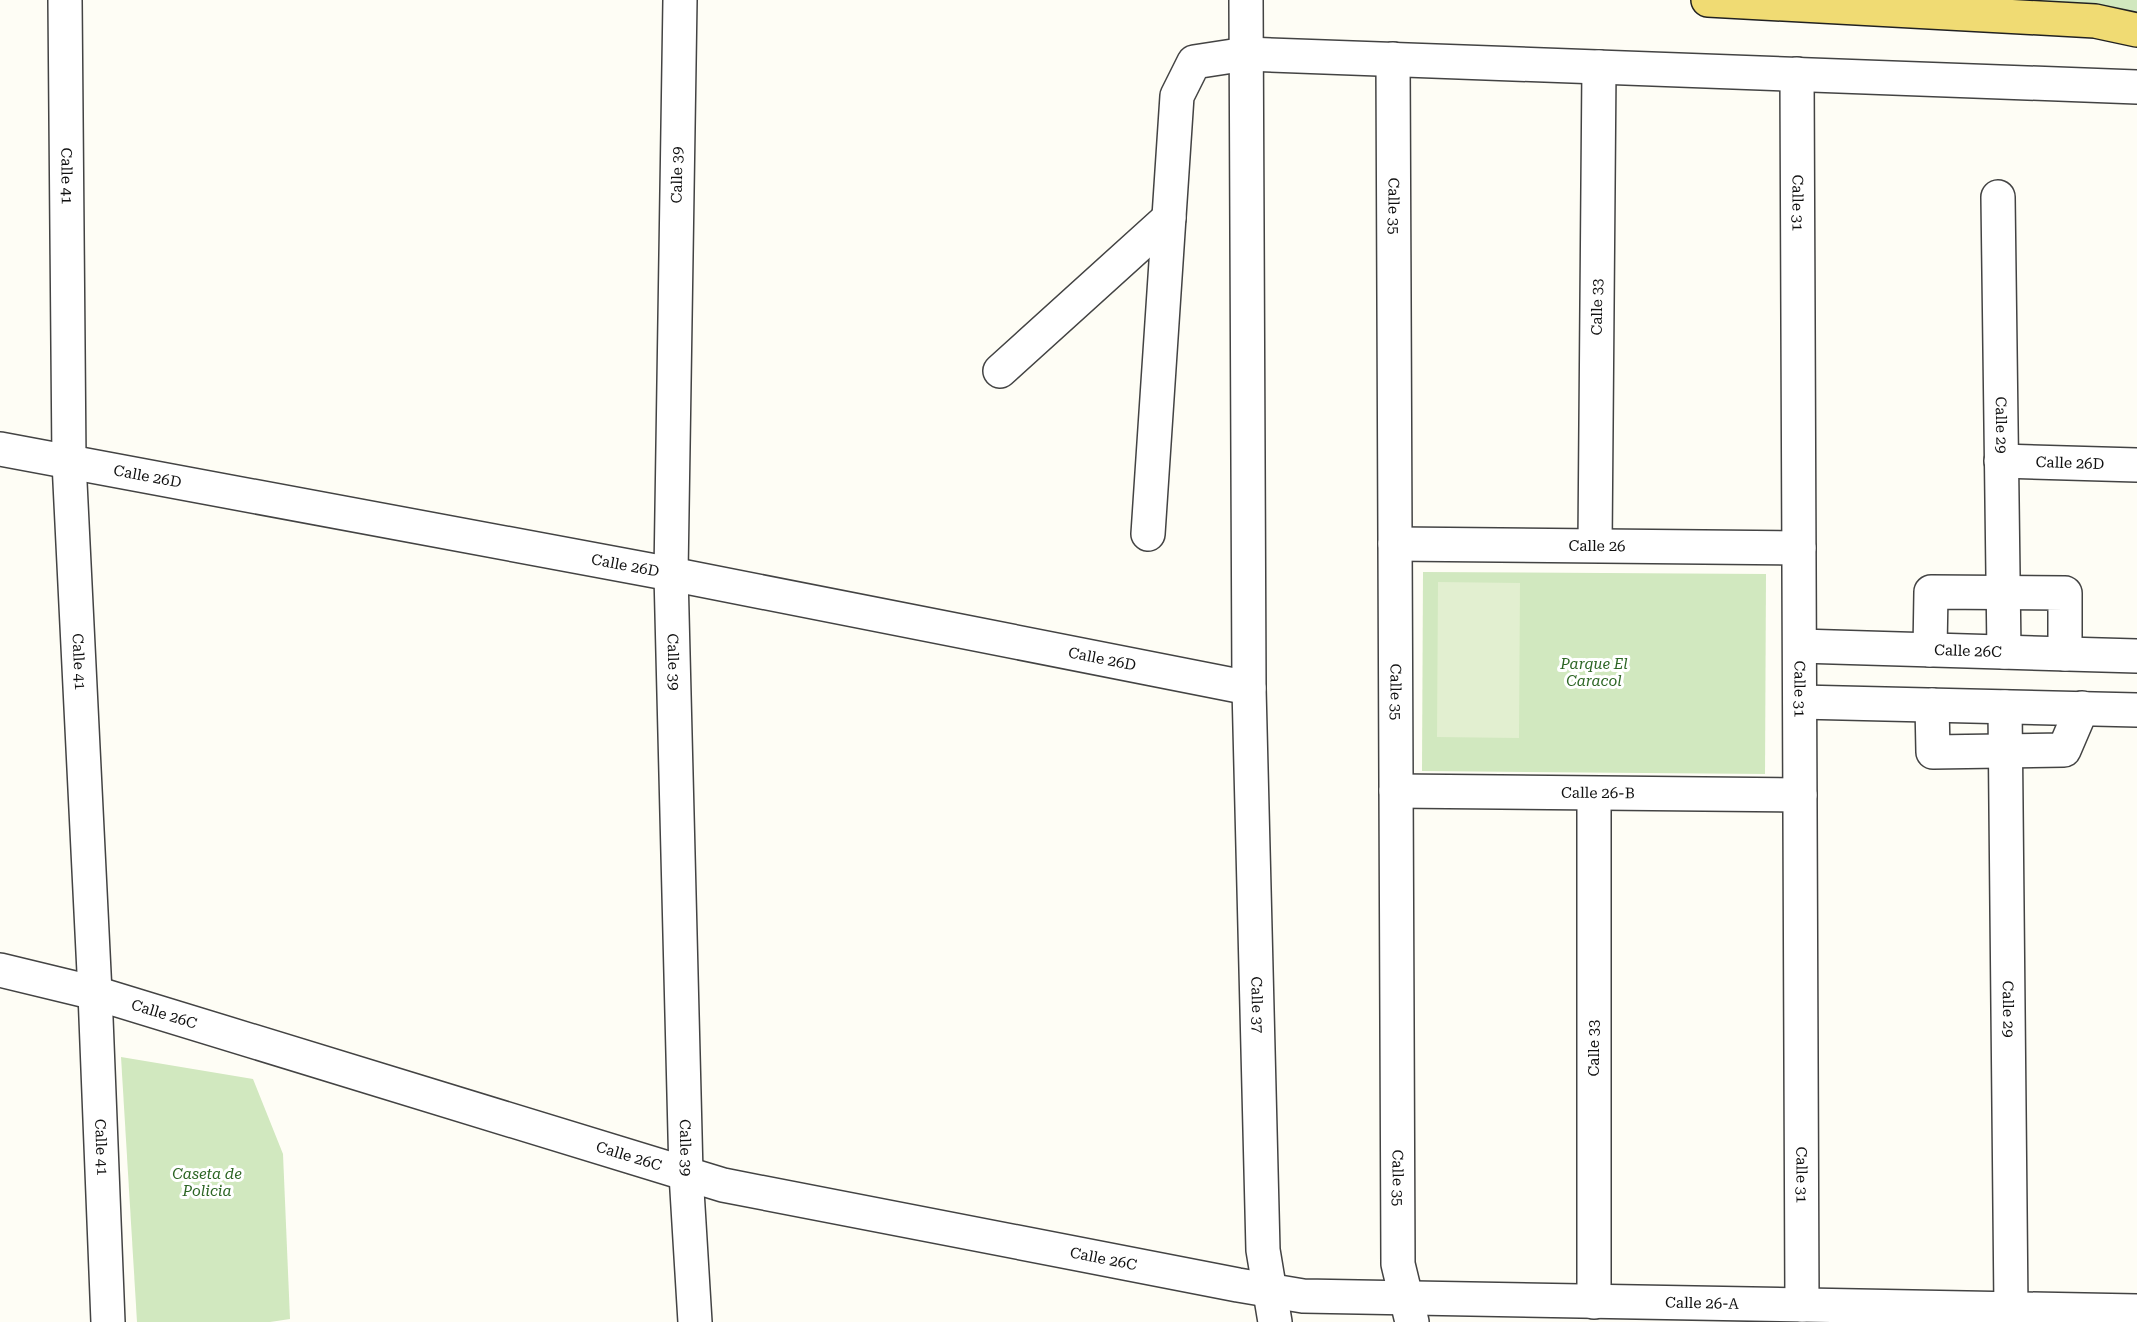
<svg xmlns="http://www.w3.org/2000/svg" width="2137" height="1322" font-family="'Roboto Serif',serif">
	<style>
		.green { fill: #d1e8bf }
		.pitch { fill: #e2efd0 }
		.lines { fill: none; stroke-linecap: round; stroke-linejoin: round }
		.minor-casing { stroke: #434343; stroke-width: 36 }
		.major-casing { stroke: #212121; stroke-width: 36 }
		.minor { stroke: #fff; stroke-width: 33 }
		.major { stroke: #f0db73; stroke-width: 33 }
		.labels { text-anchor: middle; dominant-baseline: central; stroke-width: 6; stroke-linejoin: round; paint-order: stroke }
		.street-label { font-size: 15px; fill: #101010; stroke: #fff }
		.park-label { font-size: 15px; font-style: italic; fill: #2c6524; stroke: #fff }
	</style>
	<rect width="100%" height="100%" fill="#fefdf5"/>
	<g class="green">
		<polygon points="1969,0 2137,0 2137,12 2077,6"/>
		<polygon points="1423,572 1766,574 1765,774 1422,771"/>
		<polygon points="121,1057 253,1079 283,1154 290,1319 270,1322 137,1322"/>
	</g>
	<polygon class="pitch" points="1438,582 1520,583 1519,738 1437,737"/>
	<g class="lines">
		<g class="minor-casing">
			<g id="minor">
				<path id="s1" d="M65,0L69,462L95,993L108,1322"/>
				<path id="s2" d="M680,0L671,574L686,1174L695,1322"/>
				<path id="s3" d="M1246,0L1249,688L1263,1250L1275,1322"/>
				<path id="s4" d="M1393,59L1398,1264L1412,1322"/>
				<path id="s5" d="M1797,74L1802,1305"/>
				<path id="s6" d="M1998,197L2004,652"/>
				<polyline points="1000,371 1169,218"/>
				<path id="s7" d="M0,449L671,574L1249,688"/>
				<path id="s8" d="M2001,461L2137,465"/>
				<polyline points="1148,534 1177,96 1194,62 1246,54 2137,87"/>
				<path id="s9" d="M1395,544L1799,548"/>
				<path id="s10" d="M1595,545L1599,67"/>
				<path id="s11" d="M1800,646L2137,656"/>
				<polyline points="1930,650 1931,592 2065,593 2065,654"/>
				<polyline points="1800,702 2137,710"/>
				<polyline points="1932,705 1933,752 2064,750 2082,708"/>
				<path id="s12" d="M2005,707L2011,1309"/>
				<path id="s13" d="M1396,791L1800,795"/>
				<polyline points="1594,794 1594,1302"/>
				<path id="s14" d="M0,970L95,993L723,1185L1238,1285L1303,1296L2137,1311"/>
			</g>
		</g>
		<g class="major-casing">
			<polyline id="major" points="1708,0 2095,21 2137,30"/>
		</g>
		<use href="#minor" class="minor"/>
		<use href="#major" class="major"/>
	</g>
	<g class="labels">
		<g class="street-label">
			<text stroke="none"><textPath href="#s1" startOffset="176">Calle 41</textPath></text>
			<text transform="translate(677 175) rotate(-89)">Calle 39</text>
			<text stroke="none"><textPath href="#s5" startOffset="129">Calle 31</textPath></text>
			<text stroke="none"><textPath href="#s4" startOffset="147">Calle 35</textPath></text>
			<text stroke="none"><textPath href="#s10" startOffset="238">Calle 33</textPath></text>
			<text stroke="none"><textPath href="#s6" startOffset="228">Calle 29</textPath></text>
			<text stroke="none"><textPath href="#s8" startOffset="69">Calle 26D</textPath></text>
			<text stroke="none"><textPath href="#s7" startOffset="150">Calle 26D</textPath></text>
			<text stroke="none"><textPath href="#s9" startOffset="202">Calle 26</textPath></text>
			<text stroke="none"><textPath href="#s7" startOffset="636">Calle 26D</textPath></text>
			<text stroke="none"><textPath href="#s11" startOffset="168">Calle 26C</textPath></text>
			<text stroke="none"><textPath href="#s7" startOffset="1122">Calle 26D</textPath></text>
			<text stroke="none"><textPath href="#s1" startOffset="662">Calle 41</textPath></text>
			<text stroke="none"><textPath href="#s2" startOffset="662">Calle 39</textPath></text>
			<text stroke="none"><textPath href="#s5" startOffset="615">Calle 31</textPath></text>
			<text stroke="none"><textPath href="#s4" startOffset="633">Calle 35</textPath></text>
			<text stroke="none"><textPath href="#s13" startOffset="202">Calle 26-B</textPath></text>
			<text stroke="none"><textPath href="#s3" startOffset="1005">Calle 37</textPath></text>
			<text stroke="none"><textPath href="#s12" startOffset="302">Calle 29</textPath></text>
			<text stroke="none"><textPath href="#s14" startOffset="170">Calle 26C</textPath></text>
			<text transform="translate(1594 1048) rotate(-90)">Calle 33</text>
			<text stroke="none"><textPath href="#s1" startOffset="1148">Calle 41</textPath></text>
			<text stroke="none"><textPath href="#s2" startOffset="1148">Calle 39</textPath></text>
			<text stroke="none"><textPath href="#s14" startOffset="656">Calle 26C</textPath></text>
			<text stroke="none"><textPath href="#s5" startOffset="1101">Calle 31</textPath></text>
			<text stroke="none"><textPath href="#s4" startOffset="1119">Calle 35</textPath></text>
			<text stroke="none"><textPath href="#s14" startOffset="1142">Calle 26C</textPath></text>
			<text stroke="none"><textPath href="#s14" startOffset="1744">Calle 26-A</textPath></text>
		</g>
		<g class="park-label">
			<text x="1594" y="664">Parque El<tspan x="1594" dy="17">Caracol</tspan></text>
			<text x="207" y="1174">Caseta de<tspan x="207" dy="17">Policia</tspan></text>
		</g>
	</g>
</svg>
